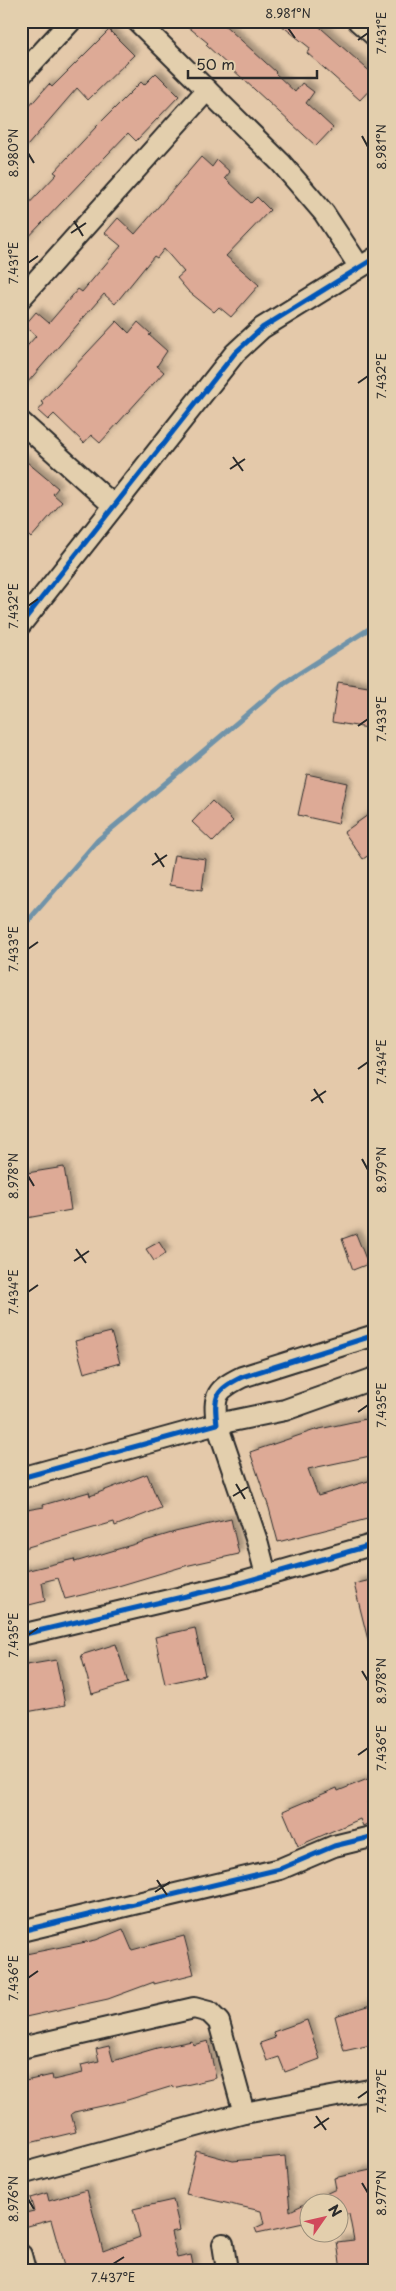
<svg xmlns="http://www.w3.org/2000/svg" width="396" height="2291" font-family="'Playpen Sans',sans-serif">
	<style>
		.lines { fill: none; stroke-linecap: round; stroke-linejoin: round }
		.stream { stroke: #6f93a9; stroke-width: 5 }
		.building { fill: #ddaa96; stroke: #2b2b2b; filter: url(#shadow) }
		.minor-casing { stroke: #2b2b2b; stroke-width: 24 }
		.minor { stroke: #e3cfad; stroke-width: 20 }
		.cycleway-casing { stroke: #e3cfad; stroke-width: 8 }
		.cycleway { stroke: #0057b8; stroke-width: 5 }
		.ticks { fill: none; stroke: #2b2b2b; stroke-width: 2 }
		.neatline { fill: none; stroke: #2b2b2b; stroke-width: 2 }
		.ticks-label { font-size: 12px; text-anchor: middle; fill: #2b2b2b }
	</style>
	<defs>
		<filter id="shadow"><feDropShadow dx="4.5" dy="-4.5" stdDeviation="2.5" flood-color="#0004"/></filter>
	</defs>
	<rect width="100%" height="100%" fill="#e4c9aa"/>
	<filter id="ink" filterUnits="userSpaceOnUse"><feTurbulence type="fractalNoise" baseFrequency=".02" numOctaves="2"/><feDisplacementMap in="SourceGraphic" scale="10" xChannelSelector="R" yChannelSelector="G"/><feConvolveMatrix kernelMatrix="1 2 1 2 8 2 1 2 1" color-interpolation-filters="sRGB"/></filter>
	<g filter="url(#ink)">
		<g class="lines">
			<polyline class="stream" points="21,929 98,840 284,683 375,625"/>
		</g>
		<g class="building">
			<polygon points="181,21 220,21 276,72 275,73 295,92 302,83 314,92 306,103 333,128 316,146 206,45 208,43"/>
			<polygon points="276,21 313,21 375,76 375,84 360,100 307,53 310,48"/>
			<polygon points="109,30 134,55 88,100 77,88 21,153 21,116 49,84 52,87"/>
			<polygon points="156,73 179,96 136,141 128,133 21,245 21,212 57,174 54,172 96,127 141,82 144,85"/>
			<polygon points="201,157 212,167 217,160 230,172 225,178 251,203 257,197 270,210 226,256 259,285 231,317 219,307 214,312 188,291 177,278 184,272 164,249 157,258 154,256 115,304 104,294 21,390 21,353 36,336 24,326 36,312 49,323 78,289 82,292 121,246 105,233 118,218 135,234"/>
			<polygon points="117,321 129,333 138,322 151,334 149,335 167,351 157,366 164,372 100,443 91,435 84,443 54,414 48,420 38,411 44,404 41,402"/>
			<polygon points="21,457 58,488 53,494 62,502 31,538 21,529"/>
			<polygon points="338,682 374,688 368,728 332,722"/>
			<polygon points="307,774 347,783 338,824 298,815"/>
			<polygon points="212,801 233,821 213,842 192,822"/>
			<polygon points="375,810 375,851 363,859 344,832"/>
			<polygon points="174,855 206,859 202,890 169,885"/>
			<polygon points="64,1167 71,1210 21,1219 21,1174"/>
			<polygon points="356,1234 368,1264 353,1270 342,1239"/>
			<polygon points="159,1242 166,1253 154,1261 146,1249"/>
			<polygon points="111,1332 120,1363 84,1373 75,1341"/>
			<polygon points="375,1417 375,1455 308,1469 318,1496 375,1479 375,1517 278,1542 269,1508 250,1452 315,1430"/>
			<polygon points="147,1474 161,1508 115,1526 114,1522 21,1549 21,1511 44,1507 43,1505 89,1492 90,1496"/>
			<polygon points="231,1519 239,1554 185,1566 115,1587 65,1599 58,1578 42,1582 45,1601 21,1607 21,1572 74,1559 75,1562 175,1532"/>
			<polygon points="375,1579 375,1648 370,1648 354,1584"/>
			<polygon points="195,1628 205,1675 165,1684 155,1637"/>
			<polygon points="116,1644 128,1683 92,1694 81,1655"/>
			<polygon points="56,1660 65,1705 21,1713 21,1666"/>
			<polygon points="375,1776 375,1798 367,1802 375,1820 363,1826 360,1819 298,1846 283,1811 337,1788 338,1791"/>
			<polygon points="123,1929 132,1950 184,1936 194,1974 154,1984 154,1982 108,1999 21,2018 21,1955 96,1940"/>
			<polygon points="375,2004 375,2044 344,2051 335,2016"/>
			<polygon points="307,2020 320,2059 285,2072 279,2057 267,2061 260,2043 275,2038 273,2032"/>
			<polygon points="192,2041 193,2045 208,2041 216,2078 173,2088 173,2086 121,2102 74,2112 71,2114 76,2132 21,2145 21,2082 52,2075 53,2080 83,2073 81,2065 99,2061 96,2049 109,2046 113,2061 157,2048"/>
			<polygon points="196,2151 233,2161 285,2156 290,2211 336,2189 334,2178 375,2169 375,2266 341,2270 337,2242 354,2240 349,2214 341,2215 339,2204 308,2204 308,2222 257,2233 255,2228 264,2224 261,2211 186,2194"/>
			<polygon points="87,2190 103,2251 140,2237 133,2209 173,2200 180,2230 171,2232 177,2258 191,2255 194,2270 65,2270 51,2220 24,2227 21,2214 34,2211 30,2198 47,2193 49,2201"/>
		</g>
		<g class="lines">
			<g class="minor-casing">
				<g id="minor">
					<polyline points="137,21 281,163 324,213 359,266"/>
					<polyline points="358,21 375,36"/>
					<polyline points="21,75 71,21"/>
					<polyline points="21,298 207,90"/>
					<polyline points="21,422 114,506"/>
					<polyline points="21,624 235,353 262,328 375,258"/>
					<path d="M21,1478L217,1424C213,1395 216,1390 242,1377L375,1335"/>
					<polyline points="266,1575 258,1544 217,1424 285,1410 375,1378"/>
					<polyline points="21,1635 233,1585 375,1544"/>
					<polyline points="21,1931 280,1869 334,1846 375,1836"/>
					<polyline points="21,2048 194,2008 209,2012 219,2022 244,2113"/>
					<polyline points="21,2174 244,2113 375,2089"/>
					<polyline points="223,2244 227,2270"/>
					<polyline points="21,2255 25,2270"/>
				</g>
			</g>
			<use href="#minor" class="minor"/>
			<g class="cycleway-casing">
				<g id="cycleway">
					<polyline points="21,624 235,353 262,328 375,258"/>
					<path d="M21,1478L217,1424C213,1395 216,1390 242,1377L375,1335"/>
					<polyline points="21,1635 233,1585 375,1544"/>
					<polyline points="21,1931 280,1869 334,1846 375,1836"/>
				</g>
			</g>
			<use href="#cycleway" class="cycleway"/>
		</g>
	</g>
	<path class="ticks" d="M288,28L295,38M358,40L368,33M362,136L368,147M28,153L34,163M74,221L83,236M71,233L86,223M28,263L38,256M358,383L368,376M233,457L243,471M230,469L245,459M28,606L38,599M358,726L368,719M155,853L164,867M152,865L167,855M28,949L38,942M358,1069L368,1062M314,1089L323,1103M311,1101L326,1091M362,1159L368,1170M28,1176L34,1186M76,1249L86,1263M74,1261L89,1251M28,1292L38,1285M358,1412L368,1405M236,1484L245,1499M233,1496L248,1487M28,1635L38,1628M362,1671L368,1681M358,1755L368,1748M157,1880L167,1895M155,1892L170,1882M28,1978L38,1971M358,2098L368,2091M316,2116L326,2130M314,2128L329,2118M362,2183L368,2193M28,2199L34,2209M113,2264L124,2257"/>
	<rect width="396" height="2291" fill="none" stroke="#e3cfad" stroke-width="55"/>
	<g transform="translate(324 2218) rotate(56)"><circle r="24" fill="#e3cfad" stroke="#998d79"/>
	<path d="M0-4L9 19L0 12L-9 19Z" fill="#d1495b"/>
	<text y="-8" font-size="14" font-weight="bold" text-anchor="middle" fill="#2b2b2b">N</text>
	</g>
	<path d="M188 70v8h129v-8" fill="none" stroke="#2b2b2b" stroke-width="2.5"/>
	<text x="196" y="70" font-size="15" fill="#2b2b2b" stroke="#e3cfad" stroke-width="4" paint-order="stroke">50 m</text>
	<rect x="28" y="28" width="340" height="2236" class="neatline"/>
	<g class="ticks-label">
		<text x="288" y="18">8.981°N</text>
		<text transform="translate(382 33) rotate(-90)" y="4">7.431°E</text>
		<text transform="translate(382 147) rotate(-90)" y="4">8.981°N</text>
		<text transform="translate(14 153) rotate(-90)" y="4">8.980°N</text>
		<text transform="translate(14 263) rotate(-90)" y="4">7.431°E</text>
		<text transform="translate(382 376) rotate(-90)" y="4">7.432°E</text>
		<text transform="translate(14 606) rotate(-90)" y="4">7.432°E</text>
		<text transform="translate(382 719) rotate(-90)" y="4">7.433°E</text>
		<text transform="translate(14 949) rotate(-90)" y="4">7.433°E</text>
		<text transform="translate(382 1062) rotate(-90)" y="4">7.434°E</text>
		<text transform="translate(382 1170) rotate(-90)" y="4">8.979°N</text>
		<text transform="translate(14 1176) rotate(-90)" y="4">8.978°N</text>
		<text transform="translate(14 1292) rotate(-90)" y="4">7.434°E</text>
		<text transform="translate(382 1405) rotate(-90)" y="4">7.435°E</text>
		<text transform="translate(14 1635) rotate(-90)" y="4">7.435°E</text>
		<text transform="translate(382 1681) rotate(-90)" y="4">8.978°N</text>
		<text transform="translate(382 1748) rotate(-90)" y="4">7.436°E</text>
		<text transform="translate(14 1978) rotate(-90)" y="4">7.436°E</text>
		<text transform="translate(382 2091) rotate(-90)" y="4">7.437°E</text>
		<text transform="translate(382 2193) rotate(-90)" y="4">8.977°N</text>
		<text transform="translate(14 2199) rotate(-90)" y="4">8.976°N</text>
		<text x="113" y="2282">7.437°E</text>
	</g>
</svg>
